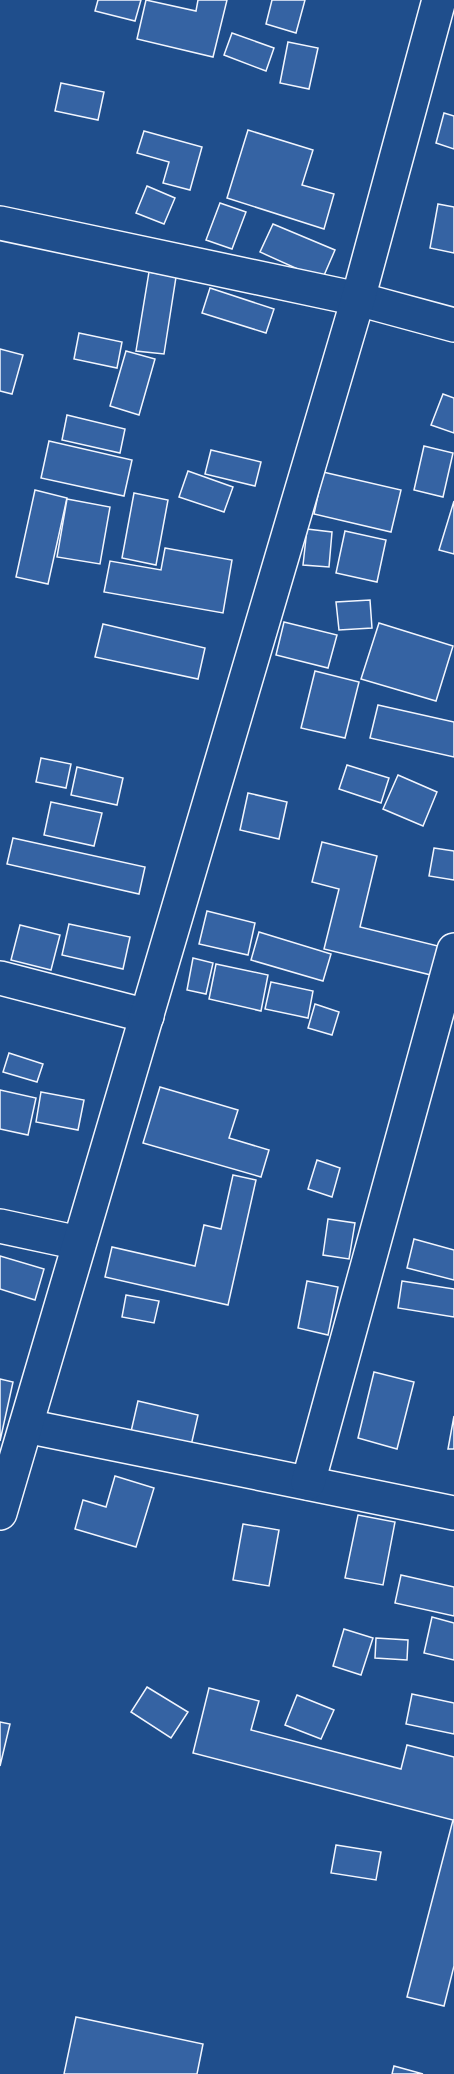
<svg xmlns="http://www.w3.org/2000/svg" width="454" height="2074" font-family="Quicksand,sans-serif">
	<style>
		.building { fill: #3563a3; stroke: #f2f6ff; stroke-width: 1.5 }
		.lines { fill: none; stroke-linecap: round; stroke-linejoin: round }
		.street-casing { stroke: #f2f6ff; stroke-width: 36 }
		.street { stroke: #1f4e8c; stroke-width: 33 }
	</style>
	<rect width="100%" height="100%" fill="#1f4e8c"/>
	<g class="building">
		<polygon points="98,0 141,0 135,21 95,11"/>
		<polygon points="146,0 196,11 198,0 227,0 213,57 137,39"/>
		<polygon points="272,0 305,0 296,33 266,24"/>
		<polygon points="232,33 274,48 266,71 224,55"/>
		<polygon points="288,42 318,48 309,89 280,83"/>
		<polygon points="61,83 104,92 98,120 55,111"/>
		<polygon points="444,113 454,116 454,149 436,143"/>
		<polygon points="248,130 313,150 302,185 334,194 324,229 227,198"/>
		<polygon points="144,131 202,147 190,190 163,183 169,162 137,153"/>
		<polygon points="147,186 175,198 164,224 136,213"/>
		<polygon points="220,203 246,212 232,249 206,240"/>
		<polygon points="438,204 454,207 454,253 430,248"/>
		<polygon points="273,224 335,250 322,280 260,252"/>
		<polygon points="149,272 176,277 164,354 136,351"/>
		<polygon points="210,288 274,309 266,333 202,313"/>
		<polygon points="79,333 122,342 117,368 74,359"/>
		<polygon points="0,349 23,355 12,394 0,391"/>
		<polygon points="126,351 155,359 139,415 110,406"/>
		<polygon points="443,394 454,398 454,433 431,425"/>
		<polygon points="67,415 125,429 120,453 62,440"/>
		<polygon points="49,441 132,460 124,496 41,478"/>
		<polygon points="424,446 453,453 443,497 414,490"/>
		<polygon points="211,450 261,462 255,486 205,474"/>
		<polygon points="188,471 233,487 224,512 179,497"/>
		<polygon points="323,472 401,490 391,532 314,514"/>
		<polygon points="35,490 67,498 48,584 16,577"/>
		<polygon points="134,493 168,500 156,565 122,558"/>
		<polygon points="67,499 110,507 100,564 57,557"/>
		<polygon points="454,501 454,554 439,550"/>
		<polygon points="307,529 332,532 329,567 303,565"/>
		<polygon points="345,531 386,540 377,582 336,573"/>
		<polygon points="165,548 232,560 223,613 104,592 110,561 161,570"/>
		<polygon points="370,600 372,628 339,630 336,602"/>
		<polygon points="284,622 337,635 328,668 276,655"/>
		<polygon points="379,623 453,646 436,701 361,679"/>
		<polygon points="103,624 205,648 198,679 95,657"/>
		<polygon points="315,671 359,682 345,738 301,728"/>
		<polygon points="378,705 454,722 454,757 370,738"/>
		<polygon points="41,758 71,764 66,788 36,782"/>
		<polygon points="347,765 389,778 381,803 339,789"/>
		<polygon points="77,767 123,778 117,805 71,795"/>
		<polygon points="398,775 437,792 423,826 383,809"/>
		<polygon points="248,793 287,802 279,839 240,830"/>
		<polygon points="51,802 102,813 94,846 44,835"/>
		<polygon points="13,838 145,867 139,894 7,864"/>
		<polygon points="322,842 377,856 360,927 438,946 431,975 324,949 339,889 312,882"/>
		<polygon points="434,848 454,851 454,880 429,876"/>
		<polygon points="207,911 255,923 248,955 199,944"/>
		<polygon points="69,924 130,937 123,969 62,955"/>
		<polygon points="20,925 60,935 51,970 11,960"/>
		<polygon points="259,932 331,954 323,981 251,960"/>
		<polygon points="193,958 213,963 206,994 187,990"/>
		<polygon points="216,964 268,975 261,1011 209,999"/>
		<polygon points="271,982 313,991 308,1018 265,1009"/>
		<polygon points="315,1004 339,1012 332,1035 308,1028"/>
		<polygon points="9,1053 43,1064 37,1082 3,1072"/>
		<polygon points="160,1087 238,1110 229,1138 269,1150 261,1177 143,1143"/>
		<polygon points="0,1090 36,1098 28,1135 0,1129"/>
		<polygon points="41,1092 84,1100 78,1130 36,1122"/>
		<polygon points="317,1160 340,1168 332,1197 308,1189"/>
		<polygon points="233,1175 256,1180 228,1305 105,1277 112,1247 195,1266 204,1225 221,1229"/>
		<polygon points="328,1219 355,1223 349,1259 323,1255"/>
		<polygon points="414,1239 454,1250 454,1280 407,1268"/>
		<polygon points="0,1256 44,1269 35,1300 0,1289"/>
		<polygon points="307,1281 338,1287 328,1335 298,1328"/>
		<polygon points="402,1281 454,1289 454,1317 398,1308"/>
		<polygon points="126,1295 159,1301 154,1323 122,1317"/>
		<polygon points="374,1372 414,1382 397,1449 358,1438"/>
		<polygon points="0,1379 13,1382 0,1441"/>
		<polygon points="138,1401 198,1415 190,1450 130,1436"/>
		<polygon points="454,1416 454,1449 448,1449"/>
		<polygon points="115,1476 154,1488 136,1547 75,1529 83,1500 106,1507"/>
		<polygon points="358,1515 395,1522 383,1585 345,1578"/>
		<polygon points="243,1524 279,1530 269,1586 233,1580"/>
		<polygon points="401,1575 454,1587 454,1616 395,1603"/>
		<polygon points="432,1617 454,1623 454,1660 424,1653"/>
		<polygon points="344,1629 373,1638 361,1675 333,1666"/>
		<polygon points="376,1638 408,1640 407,1660 375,1658"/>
		<polygon points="147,1687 188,1712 171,1738 131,1712"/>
		<polygon points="209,1688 259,1701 251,1730 401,1769 407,1745 454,1757 454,1966 444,2006 407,1997 453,1820 193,1753"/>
		<polygon points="412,1694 454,1703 454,1734 406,1724"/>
		<polygon points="297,1695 334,1710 321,1739 285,1725"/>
		<polygon points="0,1722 10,1724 0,1766"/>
		<polygon points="336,1845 381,1852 376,1880 331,1873"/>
		<polygon points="76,2017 203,2044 197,2074 64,2074"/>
		<polygon points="394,2066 423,2074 392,2074"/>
	</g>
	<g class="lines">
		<g class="street-casing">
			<g id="street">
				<polyline points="0,223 358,299 454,325"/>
				<polyline points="0,978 147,1016"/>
				<polyline points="0,1226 79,1243"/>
				<polyline points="26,1426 454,1513"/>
				<polyline points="308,1483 454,950"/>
				<polyline points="0,1513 358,299 439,0"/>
			</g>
		</g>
		<use href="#street" class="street"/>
	</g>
</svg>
